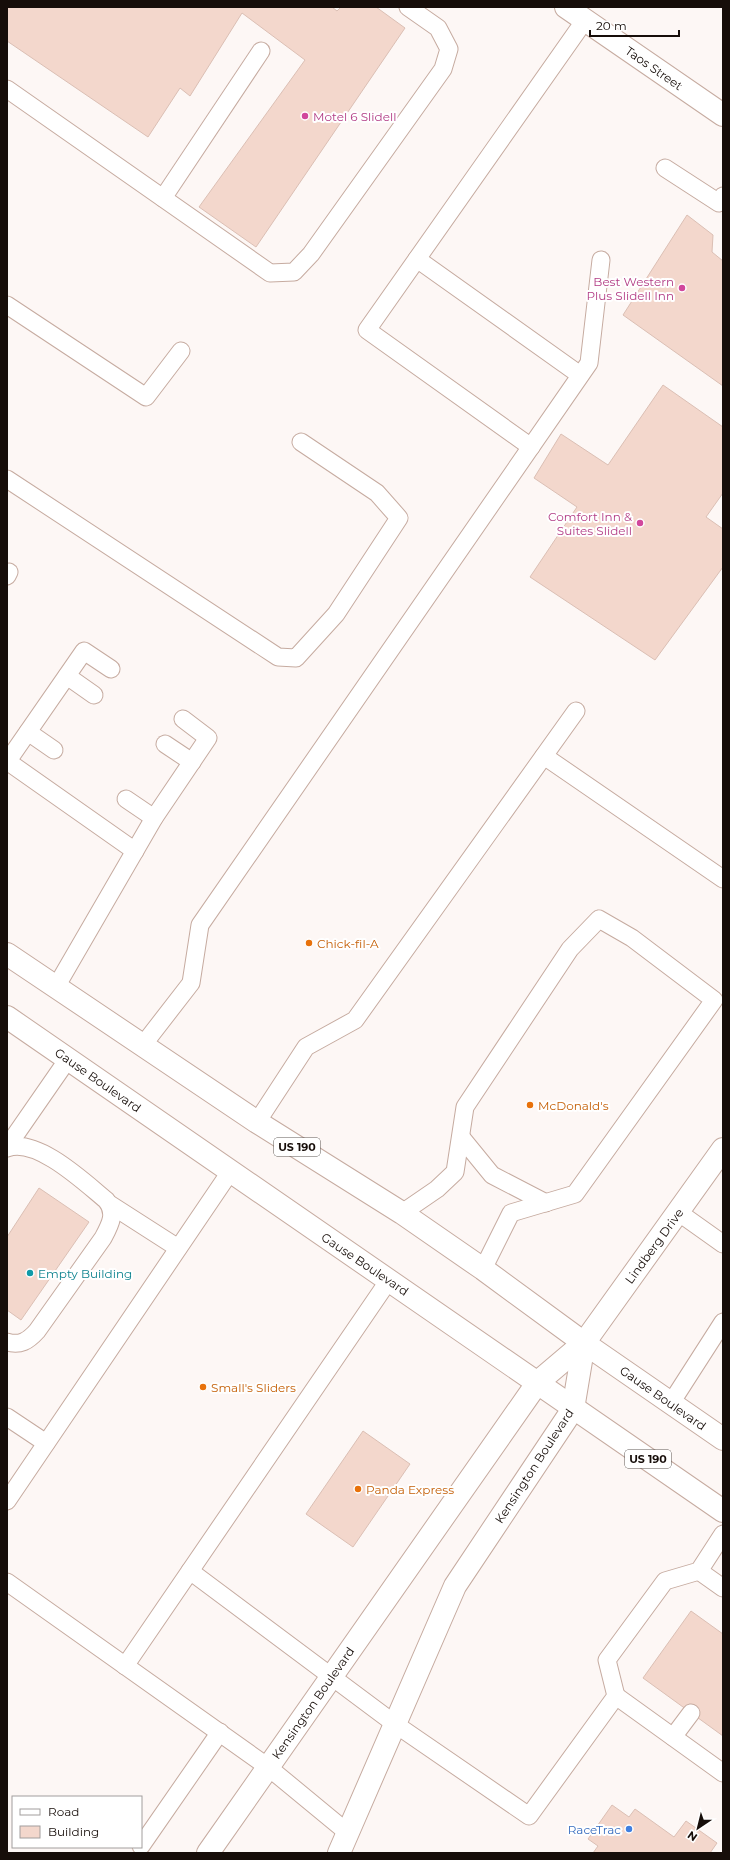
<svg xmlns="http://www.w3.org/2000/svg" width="730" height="1860" font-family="Montserrat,sans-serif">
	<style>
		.building { fill: #f3d7cc; stroke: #dbbfb4 }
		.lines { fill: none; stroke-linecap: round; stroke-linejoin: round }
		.lane-casing { stroke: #c6aba0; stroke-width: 19 }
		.street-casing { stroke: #c6aba0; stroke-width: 24 }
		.secondary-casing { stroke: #c6aba0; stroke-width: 24 }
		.primary-casing { stroke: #c6aba0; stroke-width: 24 }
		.lane { stroke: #fff; stroke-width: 17 }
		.street { stroke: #fff; stroke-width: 22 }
		.secondary { stroke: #fff; stroke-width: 22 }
		.primary { stroke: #fff; stroke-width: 22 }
		.hotel-dot { fill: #d1479c; stroke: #fff; stroke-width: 1.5 }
		.food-dot { fill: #e8710a; stroke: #fff; stroke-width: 1.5 }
		.culture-dot { fill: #0f9aa8; stroke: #fff; stroke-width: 1.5 }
		.shop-dot { fill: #3f7fe0; stroke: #fff; stroke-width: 1.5 }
		.labels { text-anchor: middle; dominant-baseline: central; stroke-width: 4; stroke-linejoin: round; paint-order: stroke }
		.shield { fill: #fff; stroke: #5c5653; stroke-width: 1 }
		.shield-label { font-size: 11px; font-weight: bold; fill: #160d09 }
		.street-label { font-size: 12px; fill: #160d09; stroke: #fff }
		.hotel-label { font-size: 12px; fill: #b23c85; stroke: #fff; text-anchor: end }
		.food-label { font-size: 12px; fill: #c56008; stroke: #fff; text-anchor: start }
		.culture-label { font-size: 12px; fill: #0d838f; stroke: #fff; text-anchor: start }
		.shop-label { font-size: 12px; fill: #366cbe; stroke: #fff; text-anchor: end }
	</style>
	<rect width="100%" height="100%" fill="#fdf7f5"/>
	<g class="building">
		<polygon points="7,7 332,7 337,11 341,7 376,7 405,28 256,247 199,207 305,60 242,13 190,96 180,88 148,137 7,41"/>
		<polygon points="687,215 713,235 712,252 723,261 723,386 623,315"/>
		<polygon points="663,385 723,427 723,493 706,517 723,529 723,567 655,660 530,577 577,507 534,478 561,434 608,465"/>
		<polygon points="39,1188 89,1222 21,1320 7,1310 7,1237"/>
		<polygon points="363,1431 410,1464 353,1547 306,1514"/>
		<polygon points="691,1611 723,1634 723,1736 643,1678"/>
		<polygon points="612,1805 629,1817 635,1809 674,1837 686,1821 717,1843 710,1853 593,1853 598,1846 588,1839"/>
	</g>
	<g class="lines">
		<g class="lane-casing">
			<g id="lane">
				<polyline points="7,89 270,273 294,272 311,254 443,69 449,49 438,28 408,7"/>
				<polyline points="665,168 719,203 723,196"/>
				<polyline points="163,198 261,51"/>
				<polyline points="417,259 580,375"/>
				<polyline points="7,305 146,397 181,351"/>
				<polyline points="531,447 367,330 585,20"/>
				<polyline points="7,479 278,657 296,658 336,614 399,518 377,493 301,442"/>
				<polyline points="7,576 9,572"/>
				<polyline points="67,676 94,695"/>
				<polyline points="28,732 54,750"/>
				<polyline points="165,744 192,762"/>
				<polyline points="544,756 723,879"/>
				<polyline points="7,761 135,851"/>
				<polyline points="7,762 84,651 111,669"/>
				<polyline points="126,799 154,818"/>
				<polyline points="56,987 154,818 208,738 183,719"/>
				<polyline points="143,1045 191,983 200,925 589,363 601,260"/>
				<polyline points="257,1122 306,1047 355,1020 576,711"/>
				<polyline points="461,1137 492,1175 546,1203"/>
				<polyline points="7,1147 68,1059"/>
				<path d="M7,1148C37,1137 84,1182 106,1200C117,1213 110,1225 103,1238L37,1331C28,1341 20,1346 7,1342"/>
				<polyline points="111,1205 178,1248"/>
				<polyline points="678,1212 723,1244"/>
				<polyline points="402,1213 437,1189 455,1172 465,1107 570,949 599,919 632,938 714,1000 575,1194 511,1213 483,1269"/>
				<polyline points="671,1403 723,1322"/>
				<polyline points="7,1417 46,1443"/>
				<polyline points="7,1501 230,1172"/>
				<polyline points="190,1571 395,1724 529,1816 616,1696 607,1660 665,1581 699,1571 723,1534"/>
				<polyline points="699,1571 723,1588"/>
				<polyline points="7,1582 268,1767 348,1833"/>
				<polyline points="125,1666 389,1280"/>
				<polyline points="616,1696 723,1773"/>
				<polyline points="673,1737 691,1713"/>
				<polyline points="141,1846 220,1732"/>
			</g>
		</g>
		<g class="street-casing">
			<g id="street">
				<polyline points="208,1853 538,1382 584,1343"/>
				<polyline points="339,1853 455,1586 573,1409 584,1343"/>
			</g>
		</g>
		<g class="secondary-casing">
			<g id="secondary">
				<polyline points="566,7 723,115"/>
				<polyline points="584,1343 723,1149"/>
			</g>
		</g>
		<g class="primary-casing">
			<g id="primary">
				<polyline points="7,954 257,1122 402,1213 483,1269 584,1343 723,1439"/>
				<polyline points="7,1017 723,1511"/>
			</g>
		</g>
		<use href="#lane" class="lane"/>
		<use href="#street" class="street"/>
		<use href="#secondary" class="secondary"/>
		<use href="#primary" class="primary"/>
	</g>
	<g class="hotel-dot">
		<circle cx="305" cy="116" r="4"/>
		<circle cx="682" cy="288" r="4"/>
		<circle cx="640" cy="523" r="4"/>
	</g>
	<g class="food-dot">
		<circle cx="309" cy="943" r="4"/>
		<circle cx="530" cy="1105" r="4"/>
		<circle cx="203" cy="1387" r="4"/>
		<circle cx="358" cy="1489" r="4"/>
	</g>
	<circle class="culture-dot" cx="30" cy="1273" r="4"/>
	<circle class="shop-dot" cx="629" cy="1829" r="4"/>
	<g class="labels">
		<g class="shield">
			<rect x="274" y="1138" width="46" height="18" rx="3"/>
			<rect x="625" y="1450" width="46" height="18" rx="3"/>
		</g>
		<g class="shield-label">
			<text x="297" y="1147">US 190</text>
			<text x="648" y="1459">US 190</text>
		</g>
		<g class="street-label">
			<text transform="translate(654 68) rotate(35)">Taos Street</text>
			<text transform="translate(98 1080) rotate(35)">Gause Boulevard</text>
			<text transform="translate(654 1246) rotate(-54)">Lindberg Drive</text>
			<text transform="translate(365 1264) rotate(34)">Gause Boulevard</text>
			<text transform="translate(663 1398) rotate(35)">Gause Boulevard</text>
			<text transform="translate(534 1466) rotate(-57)">Kensington Boulevard</text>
			<text transform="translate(313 1703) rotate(-55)">Kensington Boulevard</text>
		</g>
		<g class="hotel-label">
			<text x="313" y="116" text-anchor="start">Motel 6 Slidell</text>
			<text x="674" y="281">Best Western<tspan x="674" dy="14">Plus Slidell Inn</tspan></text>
			<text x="632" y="516">Comfort Inn &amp;<tspan x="632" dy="14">Suites Slidell</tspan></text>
		</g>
		<g class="food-label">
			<text x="317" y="943">Chick-fil-A</text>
			<text x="538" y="1105">McDonald's</text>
			<text x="211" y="1387">Small's Sliders</text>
			<text x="366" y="1489">Panda Express</text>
		</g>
		<g class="culture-label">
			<text x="38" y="1273">Empty Building</text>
		</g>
		<g class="shop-label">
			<text x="621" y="1829">RaceTrac</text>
		</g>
	</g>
	<rect width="730" height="1860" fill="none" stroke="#160d09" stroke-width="16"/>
	<rect x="12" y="1796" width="130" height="52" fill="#ffffff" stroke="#a29e9d"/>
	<rect x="20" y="1809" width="20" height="6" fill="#ffffff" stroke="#a29e9d"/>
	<text x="48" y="1816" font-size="12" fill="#160d09">Road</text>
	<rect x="20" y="1826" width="20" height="12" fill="#f3d7cc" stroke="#a29e9d"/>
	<text x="48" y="1836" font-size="12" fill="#160d09">Building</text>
	<g transform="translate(698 1828) rotate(215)" stroke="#ffffff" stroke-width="3" paint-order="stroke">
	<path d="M0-3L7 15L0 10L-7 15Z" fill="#160d09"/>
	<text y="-6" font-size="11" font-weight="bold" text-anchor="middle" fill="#160d09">N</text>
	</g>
	<path d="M590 30v6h89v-6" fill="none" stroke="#160d09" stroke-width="2"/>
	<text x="596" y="30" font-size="12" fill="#160d09" stroke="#ffffff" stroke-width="3" paint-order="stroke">20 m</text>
</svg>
